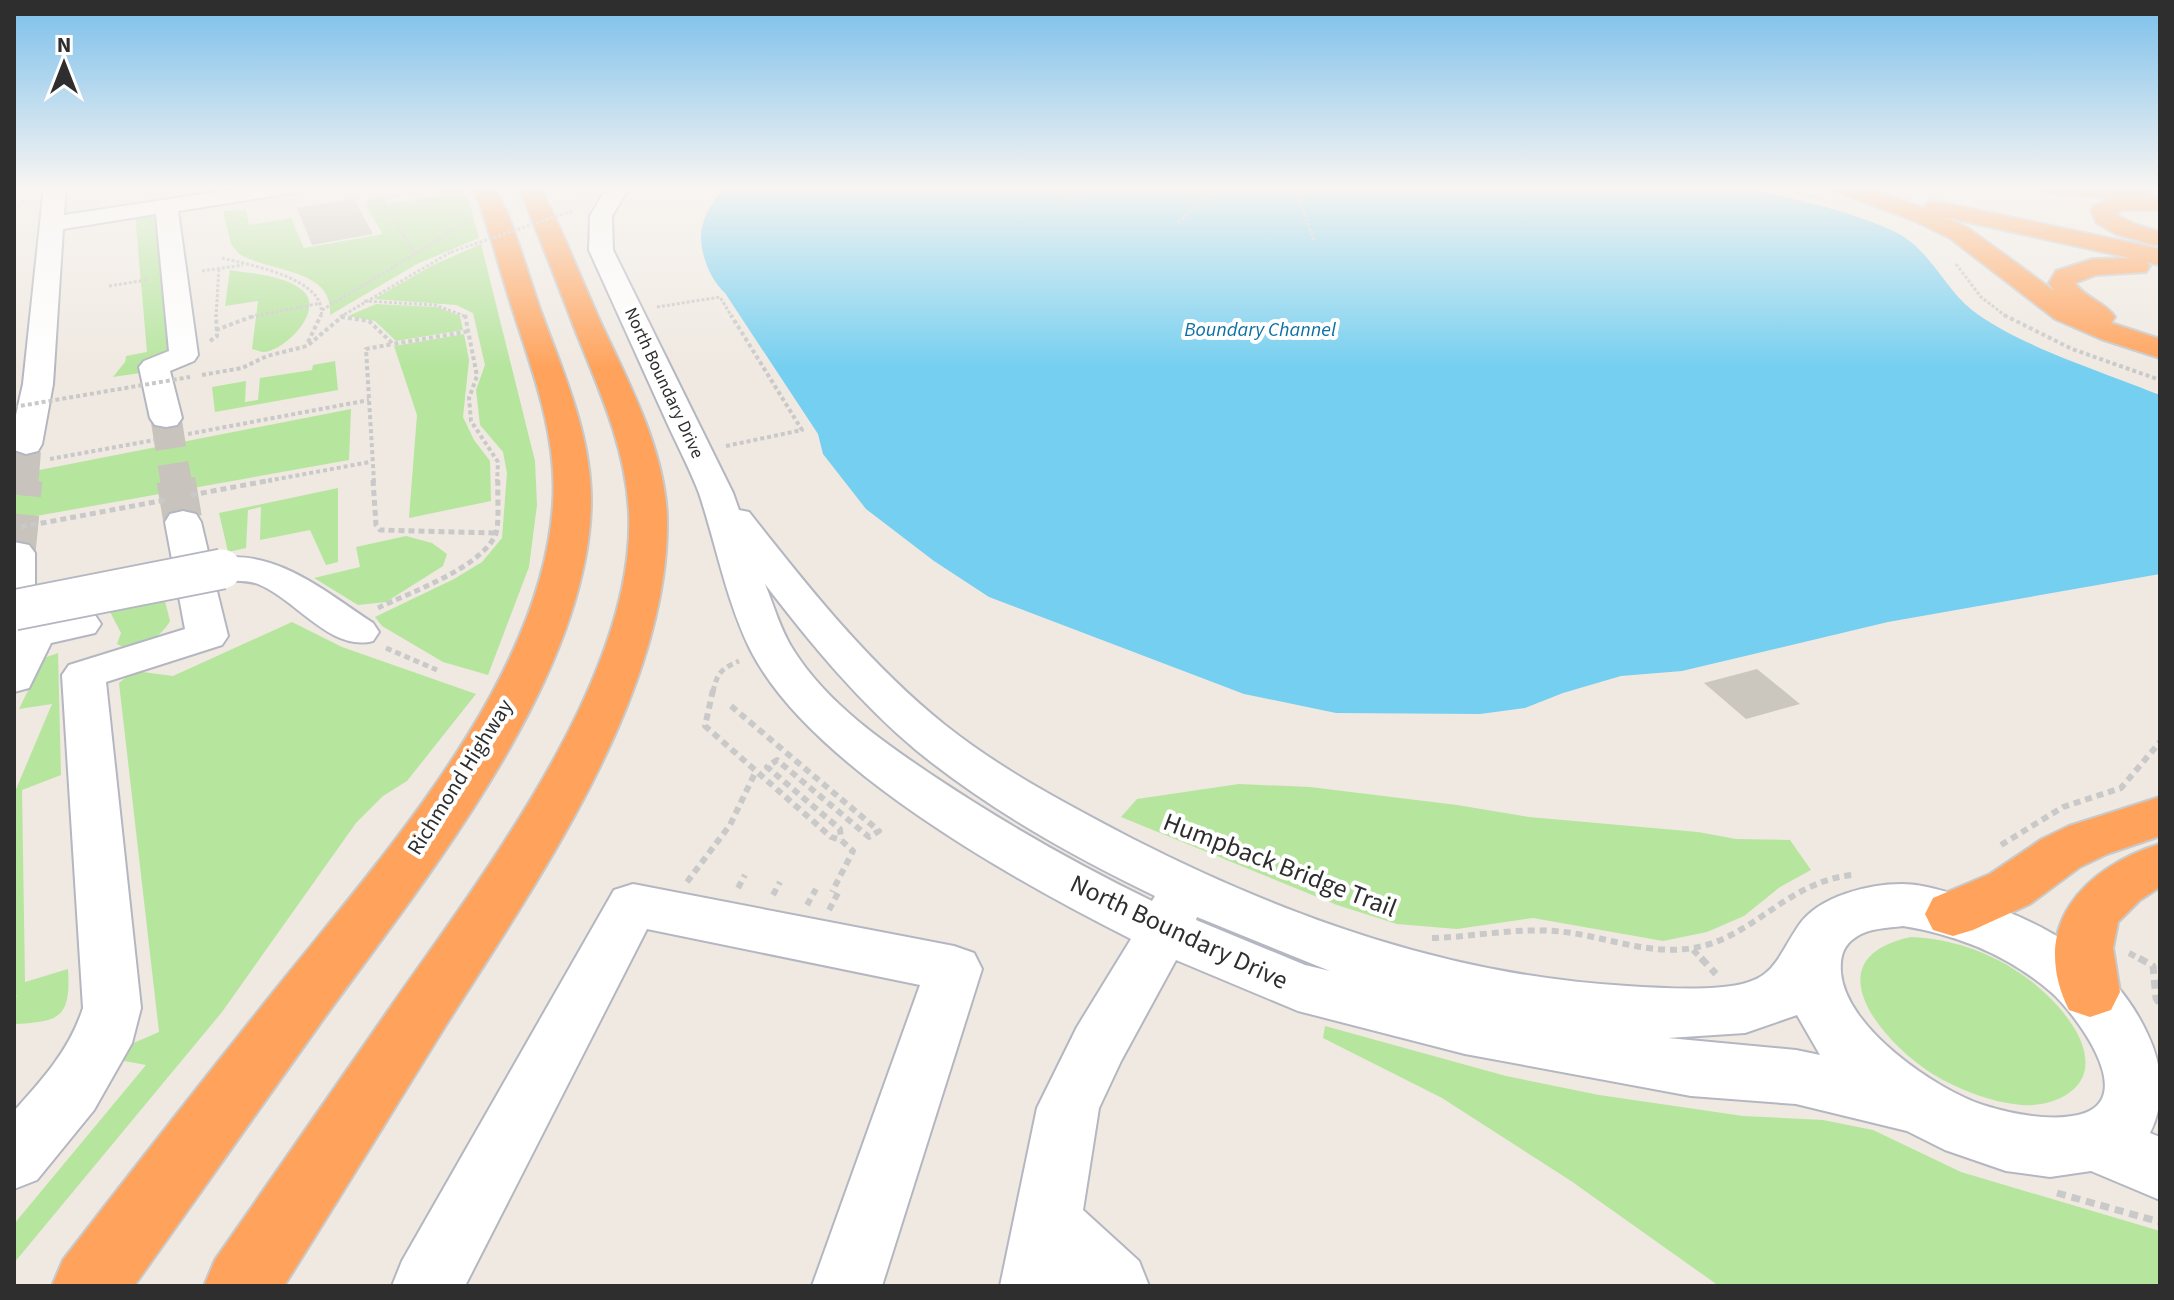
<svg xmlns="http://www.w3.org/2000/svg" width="2174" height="1300" font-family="'Source Sans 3',sans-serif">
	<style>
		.green { fill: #b6e59e }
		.water { fill: #75cff0 }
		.building { fill: #cbc7bf }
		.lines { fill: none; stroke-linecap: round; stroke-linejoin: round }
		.minor-tunnel-far1 { stroke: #c8c4bd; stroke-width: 31; stroke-dasharray: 31 15; stroke-linecap: butt }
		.minor-tunnel { stroke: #c8c4bd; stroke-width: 39; stroke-dasharray: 39 19; stroke-linecap: butt }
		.minor-casing { stroke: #b4b7c1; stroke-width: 4 }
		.highway-casing { stroke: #c9c9c9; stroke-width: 4 }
		.path-far4 { stroke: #c9c9c9; stroke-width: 3; stroke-dasharray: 3 2; stroke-linecap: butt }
		.path-far3 { stroke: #c9c9c9; stroke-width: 4; stroke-dasharray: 4 3; stroke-linecap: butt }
		.path-far2 { stroke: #c9c9c9; stroke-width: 5; stroke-dasharray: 6 4; stroke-linecap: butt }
		.path-far1 { stroke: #c9c9c9; stroke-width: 6; stroke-dasharray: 7 5; stroke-linecap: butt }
		.path { stroke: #c9c9c9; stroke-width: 7; stroke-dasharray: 9 6; stroke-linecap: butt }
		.minor { fill: #fff; fill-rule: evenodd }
		.highway { fill: #ffa35c; fill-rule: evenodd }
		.minor-bridge-casing { stroke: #b4b7c1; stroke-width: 43; stroke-linecap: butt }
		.path-bridge-far1 { stroke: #c9c9c9; stroke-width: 3; stroke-dasharray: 3 2; stroke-linecap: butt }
		.path-bridge { stroke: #c9c9c9; stroke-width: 4; stroke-dasharray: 4 3; stroke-linecap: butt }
		.minor-bridge { stroke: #fff; stroke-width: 39 }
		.labels { text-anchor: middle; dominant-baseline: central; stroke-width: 8; stroke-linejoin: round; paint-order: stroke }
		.far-street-label { font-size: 18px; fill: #2e2e2e; stroke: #fff }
		.far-water-label { font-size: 20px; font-style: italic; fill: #0d6fa3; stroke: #fff }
		.street-label { font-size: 22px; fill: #2e2e2e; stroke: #fff }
		.near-street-label { font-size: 26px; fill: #2e2e2e; stroke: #fff }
	</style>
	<rect width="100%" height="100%" fill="#efe9e1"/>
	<g class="green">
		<path d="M436,186H460L469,201L479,238L417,264L330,315C334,267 267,273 238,253L231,244L223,211L246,210L249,225L291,218L304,248L383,234L366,206V201L384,197L388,204L442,196Z"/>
		<polygon points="135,213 156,214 172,350 141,365 140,373 113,377 125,362 126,356 147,352"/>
		<polygon points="481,244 535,461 537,505 529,567 488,675 443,662 382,626 375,617 454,579 482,562 502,538 507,473 503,452 480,425 476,390 485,365 473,313 456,305 374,299 433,265"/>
		<path d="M230,270C252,274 284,275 302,290C326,309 286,350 264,352C260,352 256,350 252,349L258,301L225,306Z"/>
		<polygon points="376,304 437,307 460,316 463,330 396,341 375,321 348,316"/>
		<polygon points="464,334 469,360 463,417 474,440 490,461 491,501 409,518 417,415 394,346"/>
		<polygon points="335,361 338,390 215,412 212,387 246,381 245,402 258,400 260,378 312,370 313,365"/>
		<polygon points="351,409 349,460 14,520 14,475"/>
		<polygon points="338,488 338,562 326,565 310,530 260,540 261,507 248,510 246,548 228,552 219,513"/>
		<polygon points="406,536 432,543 447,554 443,566 386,602 358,605 314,578 360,567 356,547"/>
		<path d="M163,593L170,621C160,639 144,644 125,648L117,644L121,633L107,606Z"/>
		<polygon points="292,622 342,647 476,694 407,781 383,796 356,823 222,1012 14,1263 14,1224 146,1065 113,1059 115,1051 159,1032 119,683 130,674 143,672 173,676"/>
		<path d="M58,653L61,775L22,790L25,982L68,969C71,1018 60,1022 14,1024V1000L17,995H14V794L52,704L19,709L44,658Z"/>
		<polygon points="1239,784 1310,787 1457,805 1529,817 1698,832 1736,839 1790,840 1811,870 1780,887 1744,916 1707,932 1663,941 1533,918 1457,929 1397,924 1337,905 1121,817 1137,799"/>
		<path d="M1911,937C1961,939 2011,960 2047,995C2063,1010 2083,1035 2085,1057C2090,1092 2051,1107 2022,1105C1990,1102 1959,1090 1931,1073C1880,1040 1812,958 1911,937Z"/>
		<polygon points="1325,1026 1506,1076 1599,1095 1743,1116 1823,1120 1873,1130 1961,1172 2160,1231 2160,1286 1719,1286 1571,1181 1442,1098 1323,1038"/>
	</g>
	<path class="water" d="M725,186H1739C1789,199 1844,208 1891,230C1930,247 1941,285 1972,310C2016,345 2106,373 2160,395V574L1888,622L1682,671L1621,676L1563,693L1525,708L1480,714L1336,713L1244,694L989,597L934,561L866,509L823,454L818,434L725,293C709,279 696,245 703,224C707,209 716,198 725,186Z"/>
	<g class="building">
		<polygon points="354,199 373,234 312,245 297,208"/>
		<polygon points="1757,669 1800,704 1746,719 1704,683"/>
	</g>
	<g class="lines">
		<g class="minor-tunnel-far1">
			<polyline points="166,418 176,482"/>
			<polyline points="23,482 26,444"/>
		</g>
		<g class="minor-tunnel">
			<polyline points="176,480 183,522"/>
			<polyline points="16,553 23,480"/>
		</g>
		<g class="minor-casing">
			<g id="minor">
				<polygon points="44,186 66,186 64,215 256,186 309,186 298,192 178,211 198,355 194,361 170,371 182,418 177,425 166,427 155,425 150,418 139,367 144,361 169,351 156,214 63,229 53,384 42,444 38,451 26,454 14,450 14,424 23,384"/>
				<path d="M608,186H630L612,216L613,250L733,493L739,510L749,512C809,588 869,664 945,725C1003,771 1068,805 1133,839C1288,918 1452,976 1627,986C1659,988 1691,990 1723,987C1775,982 1774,962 1799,925C1819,896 1869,884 1902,884C1925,884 1949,893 1971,899C2045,922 2113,960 2147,1033C2163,1066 2166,1100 2150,1133L2160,1137V1200L2091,1171L2050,1177L2006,1171L1945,1150L1907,1131L1796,1104L1691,1096L1465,1054L1298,1011L1176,960L1121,1061L1099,1108L1083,1210L1139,1261L1149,1286H1000L1037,1108L1077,1027L1131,939C1016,881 808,766 750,649C726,600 716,544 699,493C689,467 675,441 664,416C639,361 614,305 589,250L590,216ZM765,584C810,643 859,702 916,750C988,809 1071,855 1155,896L1152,901C1076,864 1004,823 935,777C883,742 828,704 794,651C781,632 774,606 765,584ZM1197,917L1330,971L1305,965L1196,920ZM1903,926C1958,935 2008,955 2051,992C2073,1011 2137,1094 2085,1113C2056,1123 2011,1114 1983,1105C1935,1089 1846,1028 1841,973C1840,958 1842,946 1856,937C1869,928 1888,928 1903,926ZM1797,1015L1820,1055L1796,1050L1668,1038L1745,1033Z"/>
				<path d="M183,511L196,514L201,522L210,560C272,545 324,591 373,623L379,632L373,641C330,652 296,599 258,584C245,579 228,582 214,579L228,636L222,645L106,682L141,1008L132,1043L94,1110L37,1180L14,1189V1111C43,1079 70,1049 83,1008L62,675L69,665L185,629L165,522L170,514Z"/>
				<polygon points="14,542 29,545 35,553 35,590 48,619 81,612 95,615 101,624 95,633 51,643 29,688 14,692"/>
				<polygon points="633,884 954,946 974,953 982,969 882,1286 812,1286 920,985 647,929 465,1286 392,1286 402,1261 614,890"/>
			</g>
		</g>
		<g class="highway-casing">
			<g id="highway">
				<path d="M472,186H494L506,210C519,243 529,276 540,309C563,372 592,436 591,504C588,680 422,883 322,1021C259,1109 197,1198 134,1286H52L63,1260C133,1169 204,1079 275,990C381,858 542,680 553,504C558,433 530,365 509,298C497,260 488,222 472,186Z"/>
				<path d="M518,186H540C562,230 580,276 600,321C628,382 665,449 667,518C670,693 537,881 446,1025C392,1112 339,1199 284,1286H204L215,1260C274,1175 333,1090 392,1005C482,876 636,676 629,513C626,447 598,387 574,327C556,280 538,232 518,186Z"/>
				<path d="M1862,186L1923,208L1927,203L1935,201L2160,249V265L2147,262L2150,266L2146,272L2096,275L2075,283C2086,299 2105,302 2115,317L2111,323L2160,339V358L2101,339L2055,319L1950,238L1913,220L1836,192L1833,187ZM1945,217L2131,258L2093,259L2056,271L2049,283L2054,291L1968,228Z"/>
				<polygon points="2038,186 2127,186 2150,189 2152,196 2160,196 2160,210 2123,210 2115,214 2134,224 2160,232 2160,244 2154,245 2116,234 2096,222 2091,210 2095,205 2112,198 2049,193 2041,191"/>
				<polygon points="2160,797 2160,836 2107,854 2080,867 2030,904 1973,930 1953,936 1933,930 1925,914 1933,898 1990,874 2042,839 2069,826"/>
				<path d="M2160,844V887L2140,900L2118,922L2113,948L2120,992L2111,1010L2090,1017L2069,1010C2028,927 2083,868 2160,844Z"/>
			</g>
		</g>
		<g class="path-far4">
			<polyline points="585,186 579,194 586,193"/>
			<polyline points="1294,186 1314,240"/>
			<polyline points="1388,186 1402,192"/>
			<polyline points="1773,186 1822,200"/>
			<polyline points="395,196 379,198 417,256"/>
			<polyline points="1065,199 1101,186"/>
			<polyline points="14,209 24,201"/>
			<polyline points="1178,223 1219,186"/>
			<path d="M222,258C249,265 328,278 321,317"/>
			<polyline points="1956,264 1981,297 2007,317"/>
			<polyline points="202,271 243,265"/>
			<polyline points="109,286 147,280"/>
			<polyline points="364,301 435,305 467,317"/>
			<polyline points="657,307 720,297 732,317"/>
			<polyline points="322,310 471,220"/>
			<polyline points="216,317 219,268"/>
			<polyline points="251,317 321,303"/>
			<polyline points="340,317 451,252"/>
		</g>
		<g class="path-far3">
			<polyline points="465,315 477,376 469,398 471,421 498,462 497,482"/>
			<polyline points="2004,315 2072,349 2160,380"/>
			<polyline points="341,317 369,321 393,344 470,331"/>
			<polyline points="216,330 256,315"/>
			<polyline points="210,341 217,336 216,315"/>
			<polyline points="308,342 321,315"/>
			<polyline points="202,375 242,368 267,356 307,346 344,315"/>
			<polyline points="188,434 369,400"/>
			<polyline points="726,446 802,430 731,315"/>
			<polyline points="50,459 155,440"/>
			<polyline points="261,482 370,462"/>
			<polyline points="374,482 366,349 393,344"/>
		</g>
		<g class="path-far2">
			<polyline points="373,480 376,525 380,530 496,533"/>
			<polyline points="191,495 272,480"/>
			<polyline points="21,527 165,500"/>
			<path d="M378,608C411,592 478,569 495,536C500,526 497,493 498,480"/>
			<polyline points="386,648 437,670"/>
			<path d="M713,692C717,673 721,669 739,661"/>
		</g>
		<g class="path-far1">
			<polyline points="713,690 705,726 831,837 841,840 853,851 832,892"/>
			<polyline points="731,706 879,831 869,837 777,760 767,767 840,829 841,840"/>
			<polyline points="2001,845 2063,807 2121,788 2160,742"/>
			<polyline points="687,882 730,825 756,771"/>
			<polyline points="738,888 745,875"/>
			<polyline points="773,895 780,882"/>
			<polyline points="807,905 816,889"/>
			<polyline points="829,910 838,893"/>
			<path d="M1432,938C1473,937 1513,928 1554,931C1600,934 1646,956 1693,948C1754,938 1786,882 1852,875"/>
			<polyline points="1693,950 1703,960"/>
			<polyline points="2129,953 2142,960"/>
		</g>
		<g class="path">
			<polyline points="1701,958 1716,974"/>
			<polyline points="2139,958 2153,966 2156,998 2160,1004"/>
			<polyline points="2057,1193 2160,1222"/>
		</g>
		<use href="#minor" class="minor"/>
		<use href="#highway" class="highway"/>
		<g class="minor-bridge-casing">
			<polyline id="minor-bridge" points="14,610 222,569"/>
		</g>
		<polyline class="path-bridge-far1" points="451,252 572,211"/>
		<polyline class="path-bridge" points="14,407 190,377"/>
		<use href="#minor-bridge" class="minor-bridge"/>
	</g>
	<linearGradient id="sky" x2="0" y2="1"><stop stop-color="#7abfeb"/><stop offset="0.51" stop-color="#f8f5f2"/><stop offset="1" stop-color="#f8f5f2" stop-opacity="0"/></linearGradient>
	<rect width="2174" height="368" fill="url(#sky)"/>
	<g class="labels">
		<g class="far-street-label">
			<text transform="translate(664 383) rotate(65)">North Boundary Drive</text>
		</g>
		<g class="far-water-label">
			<text x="1260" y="330">Boundary Channel</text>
		</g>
		<g class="street-label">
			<text transform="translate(460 777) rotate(-58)">Richmond Highway</text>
		</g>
		<g class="near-street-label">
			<text transform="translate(1280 865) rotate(21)">Humpback Bridge Trail</text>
			<text transform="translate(1179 932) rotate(25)">North Boundary Drive</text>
		</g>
	</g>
	<rect width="2174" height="1300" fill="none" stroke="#2e2e2e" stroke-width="32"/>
	<g transform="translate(64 64)" stroke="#ffffff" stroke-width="6" paint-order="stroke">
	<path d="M0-6L14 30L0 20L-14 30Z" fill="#2e2e2e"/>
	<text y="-12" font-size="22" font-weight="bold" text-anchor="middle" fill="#2e2e2e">N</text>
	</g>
</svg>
